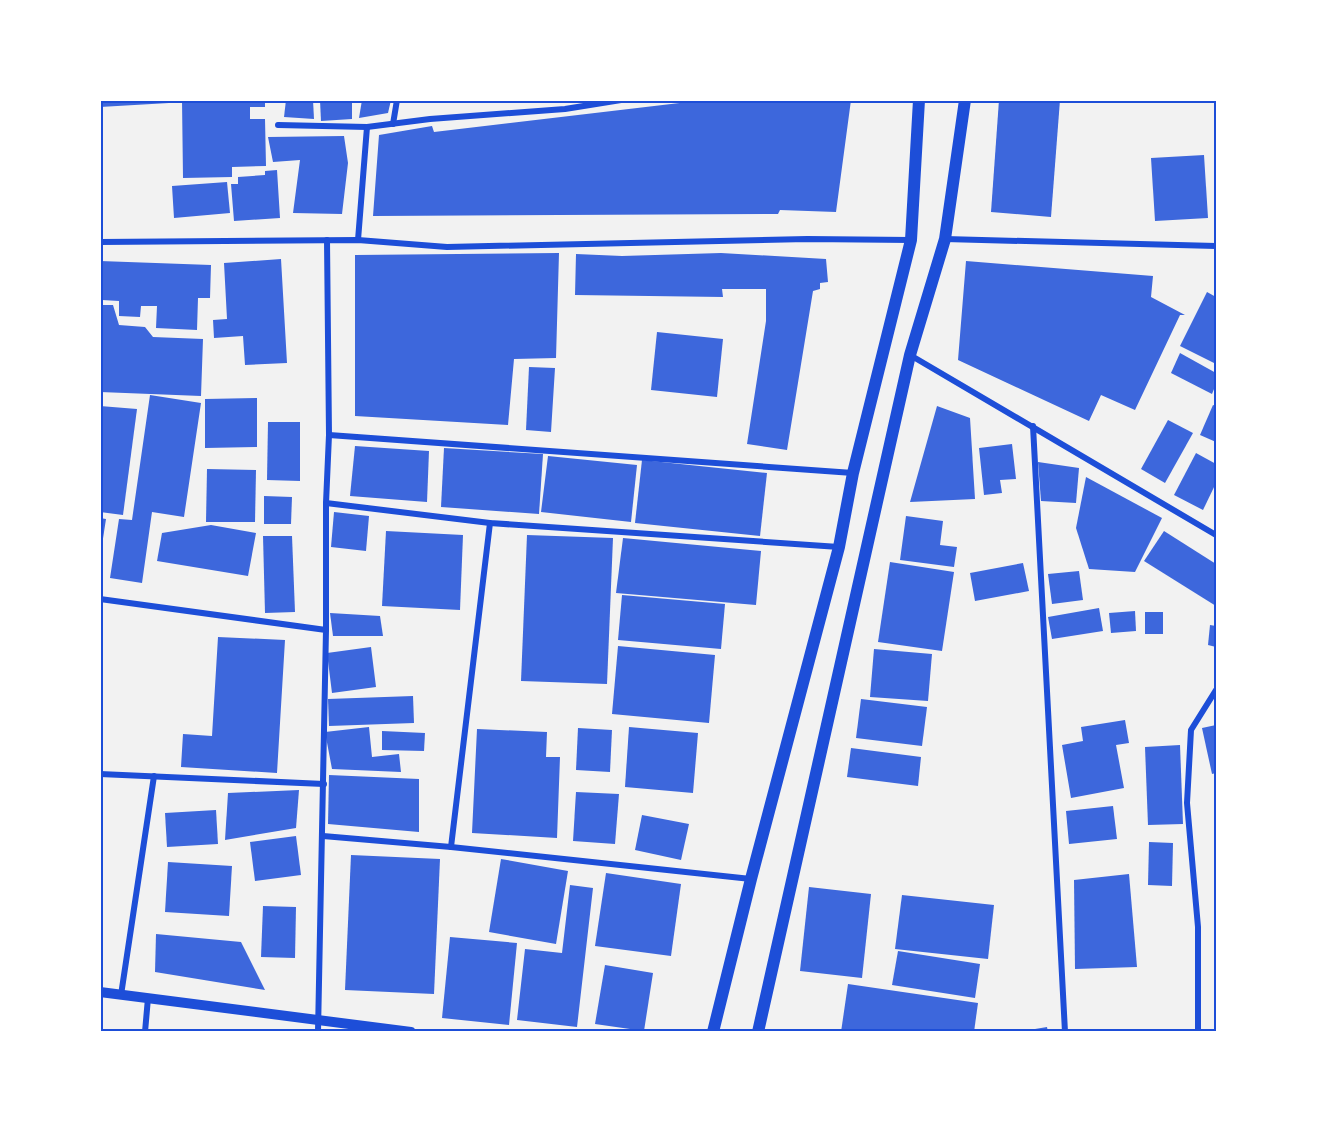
<svg xmlns="http://www.w3.org/2000/svg" width="1317" height="1132" font-family="'Nunito Sans',sans-serif">
	<style>
		.building { fill: #3d67dc }
		.lines { fill: none; stroke-linecap: round; stroke-linejoin: round }
		.minor { stroke: #1d4ed8; stroke-width: 6 }
		.tertiary { stroke: #1d4ed8; stroke-width: 10 }
		.secondary { stroke: #1d4ed8; stroke-width: 12 }
		.neatline { fill: none; stroke: #1d4ed8; stroke-width: 2 }
	</style>
	<rect width="100%" height="100%" fill="#f2f2f2"/>
	<g class="building">
		<polygon points="100,100 169,100 169,103 100,107"/>
		<polygon points="182,100 265,100 265,107 250,107 250,119 265,119 266,166 232,167 232,177 183,178"/>
		<polygon points="286,100 313,100 314,119 284,117"/>
		<polygon points="320,100 352,100 352,119 321,121"/>
		<polygon points="362,100 391,100 388,113 359,118"/>
		<polygon points="705,100 851,100 836,212 780,210 778,214 373,216 379,135 432,126 434,132"/>
		<polygon points="999,100 1060,100 1051,217 991,212"/>
		<polygon points="344,136 348,163 342,214 293,213 300,160 273,162 268,137"/>
		<polygon points="1204,155 1208,218 1155,221 1151,158"/>
		<polygon points="277,170 280,218 234,221 231,184 238,184 238,177 265,175 265,171"/>
		<polygon points="227,182 230,213 174,218 172,186"/>
		<polygon points="559,253 556,358 514,359 508,425 355,416 355,255"/>
		<polygon points="721,253 826,259 828,282 820,283 820,289 813,291 787,450 747,444 766,321 766,289 722,289 723,297 575,295 576,254 622,256"/>
		<polygon points="281,259 287,363 245,365 243,336 214,338 213,320 227,319 224,263"/>
		<polygon points="100,261 211,265 210,298 198,298 197,330 156,328 157,306 141,306 140,317 119,316 119,301 102,300"/>
		<polygon points="966,261 1153,276 1151,297 1185,315 1180,315 1135,410 1101,395 1089,421 958,360"/>
		<polygon points="1207,292 1216,297 1216,358 1214,363 1180,346"/>
		<polygon points="100,305 113,305 119,325 145,327 153,337 203,339 201,396 100,392"/>
		<polygon points="657,332 723,339 717,397 651,390"/>
		<polygon points="1180,353 1216,373 1216,384 1212,394 1171,373"/>
		<polygon points="529,367 555,368 551,432 526,430"/>
		<polygon points="150,395 201,403 184,517 152,512 142,583 110,578 119,519 132,520"/>
		<polygon points="257,398 257,447 205,448 205,399"/>
		<polygon points="1213,405 1216,406 1216,442 1200,435"/>
		<polygon points="100,406 137,409 123,515 100,512"/>
		<polygon points="937,406 970,418 975,499 910,502"/>
		<polygon points="1168,420 1193,433 1165,483 1141,469"/>
		<polygon points="268,422 300,422 300,481 267,480"/>
		<polygon points="1012,444 1016,479 1000,480 1002,493 984,495 979,448"/>
		<polygon points="355,446 429,451 427,502 350,496"/>
		<polygon points="444,448 543,454 539,514 441,507"/>
		<polygon points="1196,453 1216,464 1216,483 1203,510 1174,495"/>
		<polygon points="548,456 637,465 631,522 541,512"/>
		<polygon points="642,460 767,473 760,536 635,523"/>
		<polygon points="1038,462 1079,468 1076,503 1041,501"/>
		<polygon points="207,469 256,470 255,522 206,522"/>
		<polygon points="1086,477 1162,518 1135,572 1089,569 1076,528"/>
		<polygon points="264,496 292,497 291,524 264,524"/>
		<polygon points="334,512 369,516 366,551 331,547"/>
		<polygon points="906,516 943,521 940,545 957,547 954,567 900,560"/>
		<polygon points="100,518 106,519 102,545 100,544"/>
		<polygon points="211,525 256,533 248,576 157,561 162,533"/>
		<polygon points="386,531 463,535 460,610 382,606"/>
		<polygon points="1164,531 1216,564 1216,606 1144,561"/>
		<polygon points="527,535 613,538 607,684 521,681"/>
		<polygon points="263,536 292,536 295,612 265,613"/>
		<polygon points="623,538 761,551 756,605 616,593"/>
		<polygon points="890,562 954,572 942,651 878,642"/>
		<polygon points="1023,563 1029,591 975,601 970,573"/>
		<polygon points="1079,571 1083,600 1052,604 1048,574"/>
		<polygon points="622,595 725,604 721,649 618,640"/>
		<polygon points="1099,608 1103,631 1052,639 1048,617"/>
		<polygon points="1135,611 1136,631 1111,633 1109,613"/>
		<rect x="1145" y="612" width="18" height="22"/>
		<polygon points="330,613 380,616 383,636 333,636"/>
		<polygon points="1210,625 1216,626 1216,647 1208,645"/>
		<polygon points="218,637 285,640 277,773 181,767 183,734 212,736"/>
		<polygon points="618,646 715,655 709,723 612,714"/>
		<polygon points="371,647 376,687 332,693 327,653"/>
		<polygon points="874,649 932,654 928,701 870,697"/>
		<polygon points="413,696 414,723 329,726 328,699"/>
		<polygon points="861,699 927,707 922,746 856,738"/>
		<polygon points="1125,720 1129,743 1116,745 1124,788 1071,798 1062,745 1083,741 1081,727"/>
		<polygon points="1216,725 1216,773 1212,774 1202,728"/>
		<polygon points="369,727 372,757 399,754 401,772 332,769 325,732"/>
		<polygon points="629,727 698,733 693,793 625,787"/>
		<polygon points="578,728 612,730 610,772 576,770"/>
		<polygon points="477,729 547,732 546,757 560,757 557,838 472,833"/>
		<polygon points="382,731 425,733 424,751 382,750"/>
		<polygon points="1180,745 1183,824 1148,825 1145,747"/>
		<polygon points="851,748 921,757 918,786 847,777"/>
		<polygon points="329,775 419,779 419,832 328,824"/>
		<polygon points="299,790 296,828 225,840 228,793"/>
		<polygon points="576,792 619,794 615,844 573,841"/>
		<polygon points="1113,806 1117,839 1069,844 1066,811"/>
		<polygon points="216,810 218,844 167,847 165,813"/>
		<polygon points="642,815 689,824 681,860 635,850"/>
		<polygon points="296,836 301,875 255,881 250,842"/>
		<polygon points="1149,842 1173,843 1172,886 1148,885"/>
		<polygon points="351,855 440,859 434,994 345,990"/>
		<polygon points="501,859 568,871 556,944 489,932"/>
		<polygon points="168,862 232,866 229,916 165,912"/>
		<polygon points="606,873 681,884 671,956 595,946"/>
		<polygon points="1129,874 1137,967 1075,969 1074,880"/>
		<polygon points="570,885 593,888 577,1027 517,1020 525,949 562,953"/>
		<polygon points="809,887 871,894 862,978 800,971"/>
		<polygon points="902,895 994,905 988,959 895,949"/>
		<polygon points="263,906 296,907 295,958 261,957"/>
		<polygon points="156,934 241,942 265,990 155,972"/>
		<polygon points="450,937 517,943 509,1025 442,1018"/>
		<polygon points="898,951 980,964 975,998 892,985"/>
		<polygon points="605,965 653,973 644,1031 595,1024"/>
		<polygon points="848,984 978,1003 974,1032 841,1032"/>
		<polygon points="1047,1027 1048,1032 1029,1032 1029,1030"/>
	</g>
	<g class="lines">
		<g class="minor">
			<polyline points="393,124 397,100"/>
			<polyline points="278,125 367,127 430,119 565,109 621,100"/>
			<polyline points="945,239 1216,246"/>
			<polyline points="358,240 367,127"/>
			<polyline points="100,242 358,240 447,247 807,239 911,240"/>
			<polyline points="910,355 1216,535"/>
			<polyline points="1033,426 1065,1032"/>
			<polyline points="329,435 853,473"/>
			<polyline points="326,503 490,523 839,547"/>
			<polyline points="100,599 326,630 318,1032"/>
			<polyline points="326,630 326,503 329,435 327,240"/>
			<polyline points="100,774 324,784"/>
			<polyline points="323,836 451,847 751,879"/>
			<polyline points="451,847 490,523"/>
			<polyline points="121,995 154,776"/>
			<polyline points="145,1032 148,998"/>
			<polyline points="1198,1032 1198,927 1187,803 1191,730 1216,690"/>
		</g>
		<polyline class="tertiary" points="100,992 411,1032"/>
		<g class="secondary">
			<polyline points="713,1032 751,879 839,547 853,473 911,240 919,100"/>
			<polyline points="758,1032 910,355 945,239 965,100"/>
		</g>
	</g>
	<rect width="1317" height="1132" fill="none" stroke="#ffffff" stroke-width="204"/>
	<rect x="102" y="102" width="1113" height="928" class="neatline"/>
</svg>
